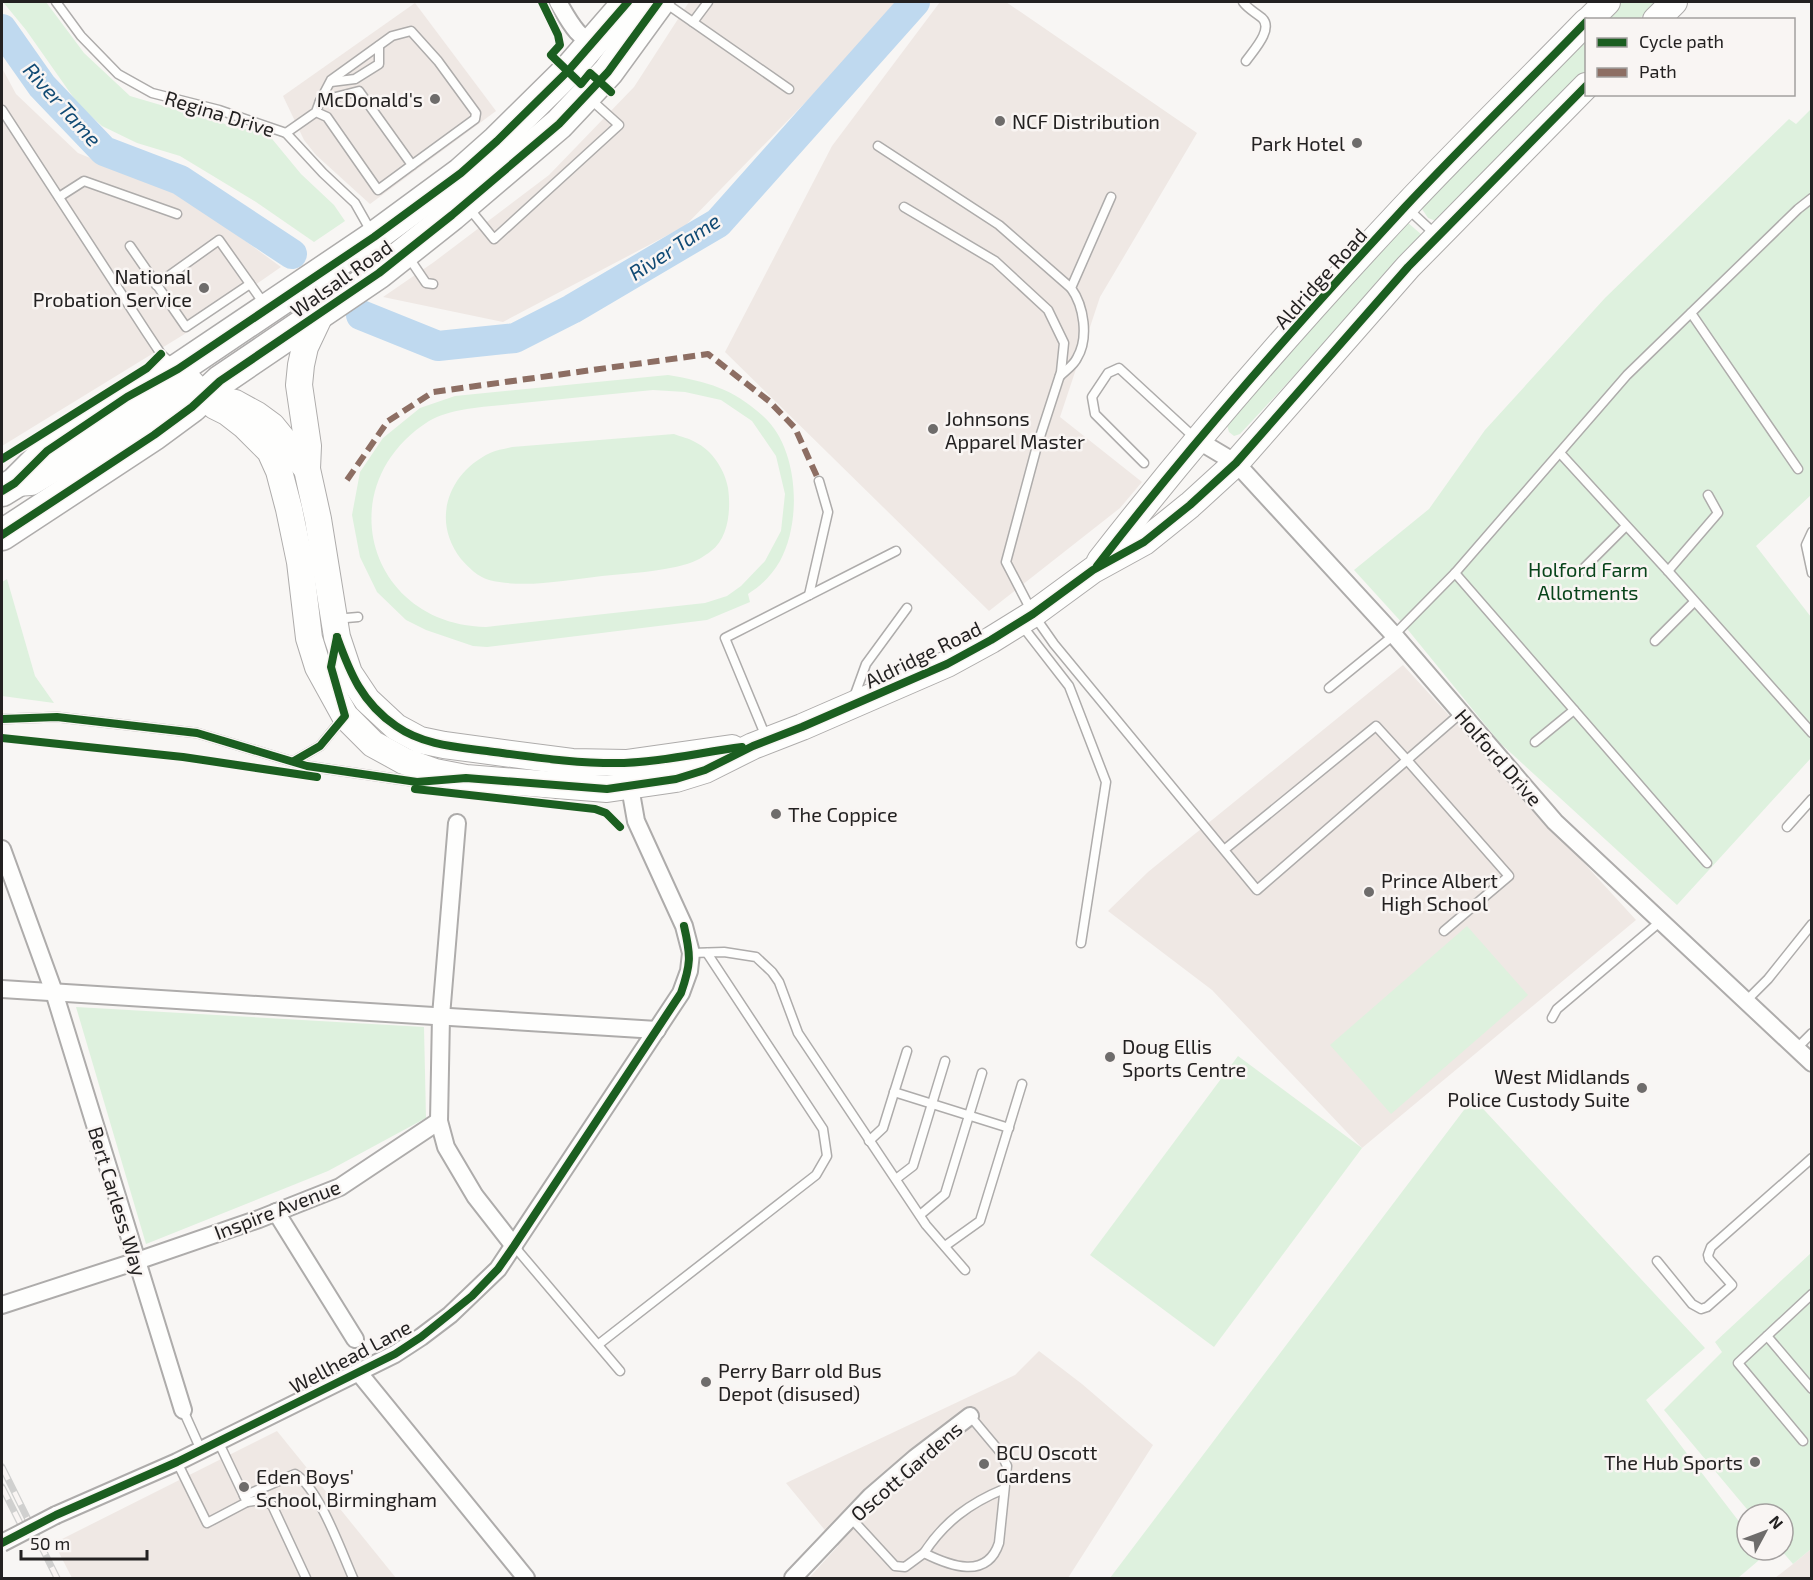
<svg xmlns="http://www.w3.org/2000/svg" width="1813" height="1580" font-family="'Exo 2',sans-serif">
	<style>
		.built { fill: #efe8e4 }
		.green { fill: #def1de; fill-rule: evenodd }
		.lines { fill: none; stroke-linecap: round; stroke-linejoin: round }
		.river { stroke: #bfd9ef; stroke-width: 30 }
		.lane-casing { stroke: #aeacab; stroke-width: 11 }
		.street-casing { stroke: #aeacab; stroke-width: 20 }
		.primary-casing { stroke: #aeacab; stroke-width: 28 }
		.highway-casing { stroke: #aeacab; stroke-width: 33 }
		.lane { stroke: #fefefd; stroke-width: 8 }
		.street { stroke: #fefefd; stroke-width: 16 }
		.primary { stroke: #fefefd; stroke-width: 26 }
		.highway { stroke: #fefefd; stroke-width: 30 }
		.rail-casing { stroke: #d0d0cf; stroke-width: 7 }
		.rail { stroke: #f9f5f3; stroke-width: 4.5; stroke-dasharray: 14; stroke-linecap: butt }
		.street-bridge-casing { stroke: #aeacab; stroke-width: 20; stroke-linecap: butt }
		.street-bridge { stroke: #fefefd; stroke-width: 16 }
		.quiet { stroke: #8d6e63; stroke-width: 6; stroke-dasharray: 12 6; stroke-linecap: butt }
		.cycleway-casing { stroke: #f9f5f3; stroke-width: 11 }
		.cycleway { stroke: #1b5e20; stroke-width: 8 }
		.poi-dot { fill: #6e6c6b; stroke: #f9f5f3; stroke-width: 2 }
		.labels { text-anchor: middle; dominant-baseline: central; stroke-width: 5; stroke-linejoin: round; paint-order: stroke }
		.poi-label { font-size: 20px; fill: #232121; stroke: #f9f5f3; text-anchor: start }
		.street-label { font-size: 20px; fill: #232121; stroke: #f9f5f3 }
		.park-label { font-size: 20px; fill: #08441a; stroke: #f9f5f3 }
		.water-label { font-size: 21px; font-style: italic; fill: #104a74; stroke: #f9f5f3 }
	</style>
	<rect width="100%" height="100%" fill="#f8f6f4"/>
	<g class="built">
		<polygon points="689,2 903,2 685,226 503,322 383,297 434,262 549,175 634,87"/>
		<polygon points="940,2 1006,2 1197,133 1100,297 1060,417 1142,482 1120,508 989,611 725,352 832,146"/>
		<polygon points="415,3 496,111 370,204 316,155 304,140 283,96"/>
		<polygon points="2,68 16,94 78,153 185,197 281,267 183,335 2,446"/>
		<polygon points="1403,665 1636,920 1362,1148 1212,990 1108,911 1148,872"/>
		<polygon points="1039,1351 1082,1384 1153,1445 1068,1578 809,1578 838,1546 786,1483 1015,1375"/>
		<polygon points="277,1431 396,1578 72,1578 54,1543"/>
		<polygon points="1811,1549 1811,1578 1775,1578 1793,1564"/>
	</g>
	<g class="green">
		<polygon points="3,2 46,2 84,53 130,96 232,126 268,134 301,174 334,205 345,221 314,242 256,202 180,156 137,143 102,126 78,104 26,30"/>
		<polygon points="1617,2 1657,2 1639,19 1600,20"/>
		<polygon points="1586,33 1586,72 1436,221 1428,218 1420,206"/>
		<polygon points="1811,109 1811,495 1756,546 1811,617 1811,758 1677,905 1500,743 1404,625 1354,570 1429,509 1485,430 1605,298 1789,119 1796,124"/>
		<polygon points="1400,221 1407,222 1422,235 1419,241 1240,434 1234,436 1229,432 1227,425"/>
		<path d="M668,375C708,382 732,388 763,416C799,448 802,521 780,561C772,575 761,586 748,594L750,602L707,620L487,647L473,646L426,630L406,620L377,592L360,557L352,515L360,472L383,438L420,408L455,396ZM653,390L685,392L721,400L752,421L776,456L785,494L781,531L765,561L741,586L727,596L705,603L486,627C368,625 328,485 429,421C452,407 495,406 522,403C565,399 609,394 653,390Z"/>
		<path d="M674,434C681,437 689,438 695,442C712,450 725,470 728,488C731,508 729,538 711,551C705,556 695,562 687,564C660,572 630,573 602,576C565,580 525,589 489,580C478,577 468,567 461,559C431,521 448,473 490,453C496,450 505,449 512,447Z"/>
		<polygon points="7,579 35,676 54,703 2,696 2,582"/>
		<polygon points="1467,926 1528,995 1391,1114 1330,1045"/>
		<polygon points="76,1007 424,1027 426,1118 328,1171 146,1244"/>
		<polygon points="1238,1056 1362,1148 1214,1347 1090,1255"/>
		<polygon points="1473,1098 1705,1348 1646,1400 1747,1532 1747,1550 1761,1550 1765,1555 1738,1578 1110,1578"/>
		<polygon points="1811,1253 1811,1549 1793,1564 1781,1550 1783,1550 1783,1514 1751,1514 1664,1410 1722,1352 1715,1342"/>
	</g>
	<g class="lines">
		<g class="river">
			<polyline points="2,29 42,86 104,151 180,180 292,254"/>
			<polyline points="361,315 438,346 515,338 572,309 718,223 915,2"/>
		</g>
		<g class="lane-casing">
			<g id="lane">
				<polyline points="56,2 81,36 118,74 152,93 219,110 286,133 323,173 355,203 372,233"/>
				<polyline points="664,2 789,89"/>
				<path d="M1243,2C1248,9 1255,12 1262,18C1274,29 1253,51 1246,61"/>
				<polyline points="693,22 708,2"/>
				<polyline points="331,82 355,79 379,64 379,46"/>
				<polyline points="320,101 331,80 392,36 411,31 438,61 476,113 475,119 412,165"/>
				<polyline points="2,110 147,333 161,354 173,365"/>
				<polyline points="286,133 316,112 320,101 359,91 412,165 378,190 327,117 316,112"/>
				<polyline points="878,146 999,225 1071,288"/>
				<polyline points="59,197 84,181 177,214"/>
				<polyline points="468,207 494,239 619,125 589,98"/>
				<polyline points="904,207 995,261 1048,310 1064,343 1061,372 1037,446 1006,562 1033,614 1054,644 1224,850 1376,726 1407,760 1257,890 1224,850"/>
				<polyline points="1408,209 1436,235"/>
				<polyline points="130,246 186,327 250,284"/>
				<polyline points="407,255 426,283 433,284"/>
				<polyline points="156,285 219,240 265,305"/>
				<polyline points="1691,313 1798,469"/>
				<path d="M1060,376C1066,370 1074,365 1077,358C1089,338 1084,306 1071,288L1111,197"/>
				<polyline points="1560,453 1668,571 1812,733"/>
				<polyline points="1144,463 1095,414 1092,397 1108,373 1119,368 1196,439"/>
				<polyline points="1812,532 1806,545 1812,573"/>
				<polyline points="1668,571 1718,513 1708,495"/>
				<polyline points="1580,572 1626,526"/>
				<polyline points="1455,573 1707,863"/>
				<polyline points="809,595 828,512 819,481"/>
				<polyline points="335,619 358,617"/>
				<polyline points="1020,623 1069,686 1106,782 1081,943"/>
				<polyline points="1655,641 1694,602"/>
				<polyline points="1329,688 1394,635 1455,573 1627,375 1798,209 1812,198"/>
				<polyline points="854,697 866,664 907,608"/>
				<polyline points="2,719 57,717 197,733 307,766 417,782 433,781"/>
				<polyline points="766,737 725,638 896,551"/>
				<polyline points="1535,742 1574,710"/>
				<polyline points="294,761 320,746 343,718"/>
				<polyline points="1787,827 1812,799"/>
				<polyline points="1444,931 1509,876 1407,760 1461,713"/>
				<polyline points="691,953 724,952 756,957 772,972 779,982 798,1033 926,1225 965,1270"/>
				<polyline points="1747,1000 1768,979 1812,924"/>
				<polyline points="1552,1018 1557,1009 1661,921"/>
				<polyline points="1796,1049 1812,1033"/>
				<polyline points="894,1092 1009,1128"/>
				<polyline points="869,1141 883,1128 907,1051"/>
				<polyline points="896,1179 913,1166 945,1061"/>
				<polyline points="920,1215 945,1194 982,1073"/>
				<polyline points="514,1246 620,1371"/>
				<polyline points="945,1246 980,1221 1022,1084"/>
				<polyline points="1657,1261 1692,1304 1701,1309 1707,1307 1732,1285 1709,1259 1708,1255 1711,1247 1812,1158"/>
				<polyline points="1767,1336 1812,1389"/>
				<polyline points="599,1344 816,1175 827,1156 823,1129 707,953"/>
				<polyline points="183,1410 201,1450"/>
				<polyline points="1803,1441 1738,1363 1812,1294"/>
				<polyline points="177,1462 207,1523 247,1502 218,1441"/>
				<path d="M244,1496L295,1474C319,1488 341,1551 353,1578"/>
				<polyline points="247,1502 261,1500 272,1505 306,1578"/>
				<path d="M850,1517L895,1566L905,1567L924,1553C950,1566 987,1580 999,1543L1007,1466L1001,1453L970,1416"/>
				<path d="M924,1553C944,1522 970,1503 1004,1489"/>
			</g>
		</g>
		<g class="street-casing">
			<g id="street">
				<path d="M558,2C567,17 579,43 599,44"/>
				<polyline points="1199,441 1236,463 1394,635 1555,822 1812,1063"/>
				<polyline points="457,823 441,1016 439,1121 446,1147 475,1196 514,1246"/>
				<polyline points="2,849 54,992 183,1410"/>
				<polyline points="2,989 657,1030"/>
				<polyline points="276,1212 355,1339"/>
				<polyline points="2,1305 137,1261 259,1219 340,1187 439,1121"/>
				<polyline points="359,1373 526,1578"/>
				<polyline points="56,1515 177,1462 395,1354 421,1337 450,1315 498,1269 681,993 689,971 691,953 684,926 636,821 628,776"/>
				<polyline points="793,1578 871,1496 915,1458 970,1416"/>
			</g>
		</g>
		<g class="primary-casing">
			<g id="primary">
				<polyline points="1589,20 1607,2"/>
				<polyline points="1656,20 1674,2"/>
				<polyline points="322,311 305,347 301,365 299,385 308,446 307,469 318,519 337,637 349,673 367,700 396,727 420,740 444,745 572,762 626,763 732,748"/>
				<polyline points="178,369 203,396 215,406 227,412 245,426 270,451 279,471 289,509 300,562 309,638 318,667 345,716 373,744 404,761 435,772 466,778 607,789 676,779 705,770 753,746 802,727 947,664 991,640 1033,614 1093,570 1144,542 1190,505 1236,463 1408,267 1586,86"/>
				<polyline points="16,483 31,482 174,396 203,396 235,403 257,415 272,426 307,469"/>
				<path d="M1100,561C1196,438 1299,320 1405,207C1464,144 1526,84 1586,22"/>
			</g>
		</g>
		<g class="highway-casing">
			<g id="highway">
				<polyline points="2,491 15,483 47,451 127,397 178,369 374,237 461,173 497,141 568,71 628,2"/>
				<polyline points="2,535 154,435 192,407 220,381 379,273 452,215 559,124 608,72 659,2"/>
			</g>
		</g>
		<use href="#lane" class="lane"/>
		<use href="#street" class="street"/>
		<use href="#primary" class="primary"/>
		<use href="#highway" class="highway"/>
		<g class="rail-casing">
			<g id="rail">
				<polyline points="2,1467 57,1578"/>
				<polyline points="2,1487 22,1527"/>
			</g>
		</g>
		<use href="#rail" class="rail"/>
		<g class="street-bridge-casing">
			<polyline id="street-bridge" points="2,1543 56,1515"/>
		</g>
		<use href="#street-bridge" class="street-bridge"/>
		<polyline class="quiet" points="347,480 388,421 433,392 708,354 769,401 795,428 819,481"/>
		<g class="cycleway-casing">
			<g id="cycleway">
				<polyline points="542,2 558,35 560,45 551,55 581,84 590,73 611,92"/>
				<polyline points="2,459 147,368 161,354"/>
				<polyline points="2,491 15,483 47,451 127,397 178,369 374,237 461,173 497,141 568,71 628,2"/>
				<polyline points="2,535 154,435 192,407 220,381 379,273 452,215 559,124 608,72 659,2"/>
				<path d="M1097,566C1193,441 1298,323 1405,207C1464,144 1526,84 1586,22"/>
				<path d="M337,637C350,673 362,703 396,726C423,745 456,747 487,751C533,757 578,764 624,763C663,762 703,752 742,747"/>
				<polyline points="2,719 57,717 197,733 307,766 417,782 466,778 607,789 676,779 705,770 753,746 802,727 947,664 991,640 1033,614 1093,570 1144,542 1190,505 1236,463 1408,267 1586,86"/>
				<polyline points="2,738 183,757 317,777"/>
				<polyline points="294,761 320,746 345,716 331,667 337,637"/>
				<polyline points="415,789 595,809 606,813 620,827"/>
				<path d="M2,1543L56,1515L177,1462L395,1354L421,1337L472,1296L498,1269L514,1246L681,993C691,964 691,956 684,926"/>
			</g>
		</g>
		<use href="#cycleway" class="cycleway"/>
	</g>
	<g class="poi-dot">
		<circle cx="435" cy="99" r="6"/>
		<circle cx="1000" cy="121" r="6"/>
		<circle cx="1357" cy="143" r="6"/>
		<circle cx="204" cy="288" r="6"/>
		<circle cx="933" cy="429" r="6"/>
		<circle cx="776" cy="814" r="6"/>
		<circle cx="1369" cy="892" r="6"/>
		<circle cx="1110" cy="1057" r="6"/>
		<circle cx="1642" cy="1088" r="6"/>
		<circle cx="706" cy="1382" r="6"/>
		<circle cx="1755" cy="1462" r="6"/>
		<circle cx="984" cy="1464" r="6"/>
		<circle cx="244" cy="1487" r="6"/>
	</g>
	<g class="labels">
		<g class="poi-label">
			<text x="423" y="99" text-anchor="end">McDonald's</text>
			<text x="1012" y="121">NCF Distribution</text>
			<text x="1345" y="143" text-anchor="end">Park Hotel</text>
			<text x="192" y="276" text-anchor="end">National<tspan x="192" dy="23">Probation Service</tspan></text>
			<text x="945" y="418">Johnsons<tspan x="945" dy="23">Apparel Master</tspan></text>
			<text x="788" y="814">The Coppice</text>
			<text x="1381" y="880">Prince Albert<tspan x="1381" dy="23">High School</tspan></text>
			<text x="1122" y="1046">Doug Ellis<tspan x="1122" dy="23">Sports Centre</tspan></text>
			<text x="1630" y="1076" text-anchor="end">West Midlands<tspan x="1630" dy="23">Police Custody Suite</tspan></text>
			<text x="718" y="1370">Perry Barr old Bus<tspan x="718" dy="23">Depot (disused)</tspan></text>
			<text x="996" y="1452">BCU Oscott<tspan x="996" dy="23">Gardens</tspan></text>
			<text x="1743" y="1462" text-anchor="end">The Hub Sports</text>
			<text x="256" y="1476">Eden Boys'<tspan x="256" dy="23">School, Birmingham</tspan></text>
		</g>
		<g class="street-label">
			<text transform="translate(220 113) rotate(17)">Regina Drive</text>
			<text transform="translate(341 278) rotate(-35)">Walsall Road</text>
			<text transform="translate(1320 278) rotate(-48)">Aldridge Road</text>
			<text transform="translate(923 654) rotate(-26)">Aldridge Road</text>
			<text transform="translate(1499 757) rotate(49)">Holford Drive</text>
			<text transform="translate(118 1201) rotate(73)">Bert Carless Way</text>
			<text transform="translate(277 1209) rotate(-21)">Inspire Avenue</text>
			<text transform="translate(350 1356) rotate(-28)">Wellhead Lane</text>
			<text transform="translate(906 1471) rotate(-41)">Oscott Gardens</text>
		</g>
		<g class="park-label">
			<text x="1588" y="569">Holford Farm<tspan x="1588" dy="23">Allotments</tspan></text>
		</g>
		<g class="water-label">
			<text transform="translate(63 104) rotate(48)">River Tame</text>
			<text transform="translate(674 246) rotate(-33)">River Tame</text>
		</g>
	</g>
	<rect width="1813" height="1580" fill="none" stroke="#232121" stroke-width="6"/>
	<rect x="1585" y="18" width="210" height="78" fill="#f9f5f3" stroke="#a3a09f" stroke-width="1.5"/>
	<rect x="1597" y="38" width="30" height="9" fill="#1b5e20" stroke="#a3a09f" stroke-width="1.5"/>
	<text x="1639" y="48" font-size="18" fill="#232121">Cycle path</text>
	<rect x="1597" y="68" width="30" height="9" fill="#8d6e63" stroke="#a3a09f" stroke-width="1.5"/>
	<text x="1639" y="78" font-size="18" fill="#232121">Path</text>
	<g transform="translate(1765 1532) rotate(49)"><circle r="28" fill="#f9f5f3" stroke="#a3a09f" stroke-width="1.5"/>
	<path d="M0-4.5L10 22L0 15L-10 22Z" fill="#6e6c6b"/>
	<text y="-9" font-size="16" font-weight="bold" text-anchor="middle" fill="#232121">N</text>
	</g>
	<path d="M21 1550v9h126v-9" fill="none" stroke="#232121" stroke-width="3"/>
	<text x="30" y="1550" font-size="18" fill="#232121" stroke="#f9f5f3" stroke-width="4.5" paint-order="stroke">50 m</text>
</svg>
